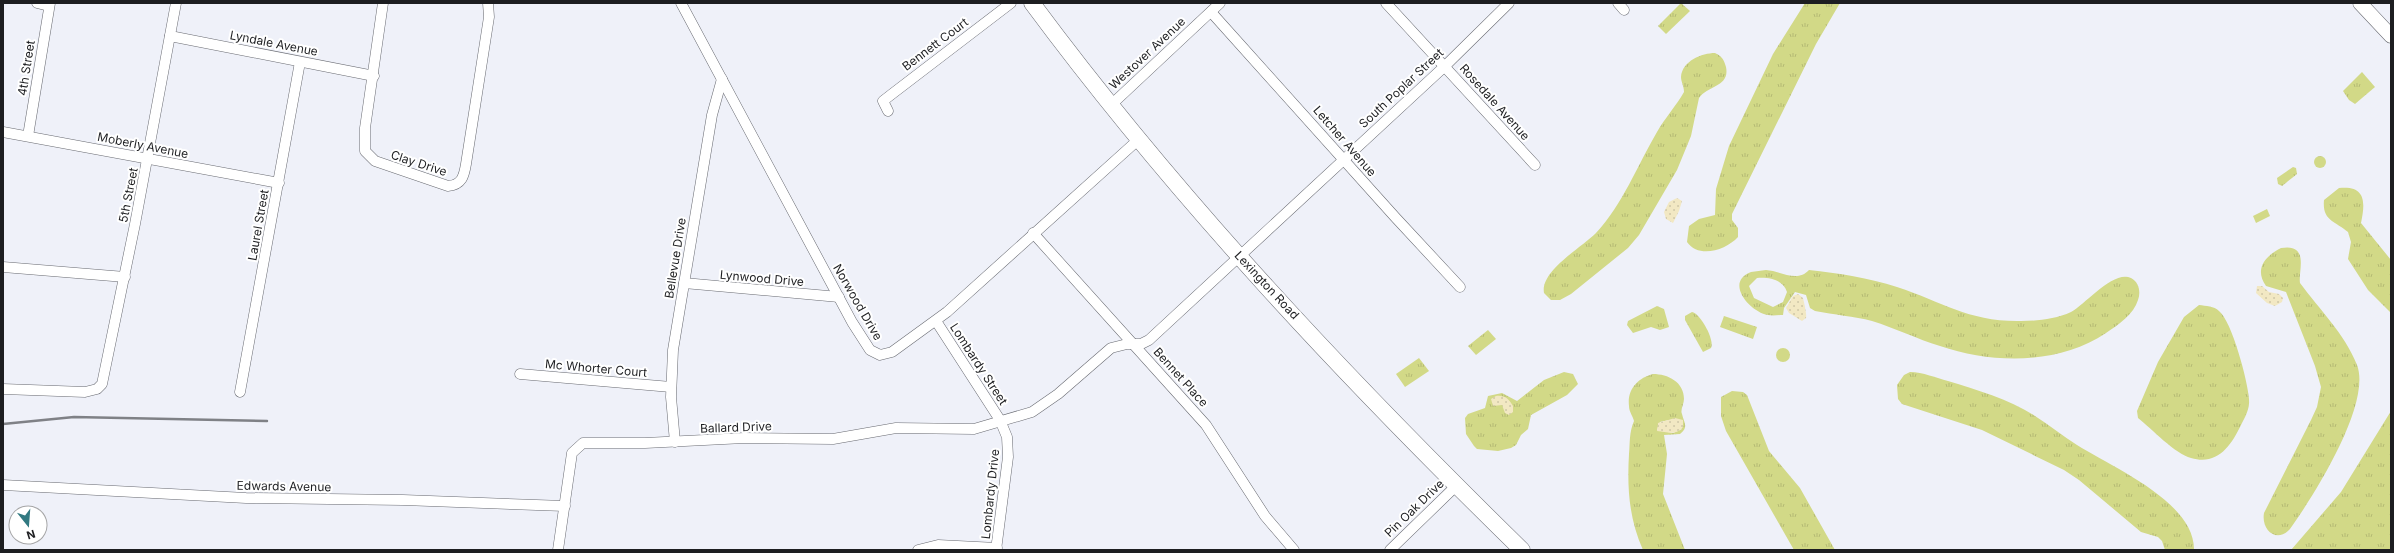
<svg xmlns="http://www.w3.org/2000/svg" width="2394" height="553" font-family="Inter,sans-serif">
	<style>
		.grass { fill: url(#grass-tufts); fill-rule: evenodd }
		.sand { fill: url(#sand-dots) }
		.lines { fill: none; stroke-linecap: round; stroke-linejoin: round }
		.street-casing { stroke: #686a71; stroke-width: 11 }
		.secondary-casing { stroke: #686a71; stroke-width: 15 }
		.primary-casing { stroke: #686a71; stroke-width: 17 }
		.street { stroke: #fff; stroke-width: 10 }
		.secondary { stroke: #fff; stroke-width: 14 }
		.primary { stroke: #fff; stroke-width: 16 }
		.rail { stroke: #7f8186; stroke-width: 2.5 }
		.labels { text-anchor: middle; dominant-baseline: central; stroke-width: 4; stroke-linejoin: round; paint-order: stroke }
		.street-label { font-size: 12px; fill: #1d1e21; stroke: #fff }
	</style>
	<defs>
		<pattern id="grass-tufts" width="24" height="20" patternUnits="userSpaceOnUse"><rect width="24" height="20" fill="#d2d987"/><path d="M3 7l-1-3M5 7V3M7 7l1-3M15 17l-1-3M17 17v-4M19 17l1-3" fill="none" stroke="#b4ba74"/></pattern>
		<pattern id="sand-dots" width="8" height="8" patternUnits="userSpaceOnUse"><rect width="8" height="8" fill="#f2e8c3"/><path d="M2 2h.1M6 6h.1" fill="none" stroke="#cfc7a7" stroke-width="1.8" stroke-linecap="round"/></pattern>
	</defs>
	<rect width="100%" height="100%" fill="#eff1f9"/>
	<g class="grass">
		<polygon points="1681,3 1690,11 1666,34 1658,26"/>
		<path d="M1805,3H1840L1816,44L1732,214V220L1738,228V237C1726,250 1699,259 1687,242L1689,226L1699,219L1715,215L1716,189L1729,146L1773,54Z"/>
		<path d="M1715,53C1722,56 1724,60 1726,67C1730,87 1708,85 1699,98L1691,136L1677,170L1639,235L1628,248L1571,294L1560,300H1551L1544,293C1540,271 1581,248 1596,233C1623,204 1637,166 1657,132C1665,118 1676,106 1684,92C1684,86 1681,82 1681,77C1682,61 1702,53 1715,53Z"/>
		<polygon points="2362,72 2375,87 2355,104 2349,100 2343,91"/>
		<circle cx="2320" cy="162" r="6"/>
		<polygon points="2293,167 2296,168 2297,174 2282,186 2278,184 2277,178"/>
		<path d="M2339,188C2367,185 2365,204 2361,223L2391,260V313L2368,290L2348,259L2351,242L2348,232C2335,221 2322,221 2324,200Z"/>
		<polygon points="2267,209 2270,216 2256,223 2253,216"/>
		<path d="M2281,248C2310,243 2298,271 2300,283C2319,309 2345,334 2357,365C2372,404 2313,497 2290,529C2276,544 2261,529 2264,513L2311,420L2317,407L2321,387L2315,366L2286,292L2266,286C2254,269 2265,256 2281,248Z"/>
		<path d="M1766,270C1781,271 1797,283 1809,270C1838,273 1869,278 1897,287C1943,302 1969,322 2021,321C2037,321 2056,319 2071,312C2086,304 2113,270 2131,278C2139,282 2141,292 2138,300C2134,314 2118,325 2106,333C2058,365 1993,364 1940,346C1917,339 1895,328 1872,321C1854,316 1834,315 1815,311L1810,308L1806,295L1795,292L1784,308L1783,315C1778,315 1773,316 1768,315C1750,312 1724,282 1751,272C1756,271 1761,271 1766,270ZM1757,278C1768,277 1783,279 1787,292L1783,302L1773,307L1754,298L1749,286Z"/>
		<path d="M2199,305C2206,306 2214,306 2219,311C2232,321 2248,382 2249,399C2250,409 2245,417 2241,425C2231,446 2217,466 2191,458C2175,454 2152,429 2138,418L2137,411L2158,362L2184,317Z"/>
		<polygon points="1657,306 1664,309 1669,327 1660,330 1651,327 1633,333 1627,325 1628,321"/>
		<path d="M1692,312C1700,313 1715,340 1711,348L1703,352L1685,320V316Z"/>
		<polygon points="1724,316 1757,327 1753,339 1720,327"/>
		<polygon points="1488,330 1496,339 1476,355 1468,346"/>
		<circle cx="1783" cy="355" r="7"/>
		<polygon points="1419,358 1429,371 1405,387 1396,374"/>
		<polygon points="1564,372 1573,374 1578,384 1567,395 1531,415 1528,429 1521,435 1516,445 1511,448 1498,451 1477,449 1474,446 1466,434 1465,418 1468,414 1485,408 1488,396 1502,393 1517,401 1544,380"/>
		<path d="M1910,372C1923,372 1936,378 1948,381C1977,390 2009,399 2035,416C2049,425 2063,436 2077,445C2112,467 2195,502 2194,550H2165L2162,541L2158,537L2141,532L2079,480L2064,470L1982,430L1902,404L1898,399L1897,385L1904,375Z"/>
		<path d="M1653,374C1668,374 1684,382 1684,399C1684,404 1680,410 1682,414C1684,423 1689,427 1680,434L1664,435L1667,454L1663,494L1685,550H1643C1629,519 1627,488 1629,454C1630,442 1629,433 1634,421C1633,416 1629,412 1629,406C1627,389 1638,378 1653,374ZM1669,420L1682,429L1673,433L1657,430L1660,422Z"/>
		<polygon points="1732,391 1743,392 1747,395 1769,451 1800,488 1835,550 1794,550 1726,431 1721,416 1721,397"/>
		<polygon points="2391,411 2391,550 2291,550 2341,492"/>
	</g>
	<g class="sand">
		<polygon points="1677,198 1682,201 1679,211 1673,223 1666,219 1664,212 1669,202"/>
		<polygon points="2257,286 2262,286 2269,292 2279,294 2283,298 2282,302 2275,306 2267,303 2256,293"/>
		<path d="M1798,294L1803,298C1804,302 1807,315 1806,318L1802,321L1789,313L1786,308L1793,296Z"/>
		<path d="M1496,396C1505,395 1509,399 1513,406V412L1509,415L1505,413L1502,405L1493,406L1491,399Z"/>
		<path d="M1675,418L1683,420V427C1676,436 1667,432 1657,431L1658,423Z"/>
	</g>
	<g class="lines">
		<g class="street-casing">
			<g id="street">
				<polyline points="37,3 49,6"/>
				<path d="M383,3L365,128V151L375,161L448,186C462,185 464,176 466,164L489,17L488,3"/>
				<polyline points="681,3 852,322 870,350 880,355 892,352 947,312 1138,140"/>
				<polyline points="1386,3 1535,165"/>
				<polyline points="1618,3 1624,10"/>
				<polyline points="1211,12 1395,217 1460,287"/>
				<polyline points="170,36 374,76"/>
				<polyline points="1110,106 1220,3"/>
				<polyline points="888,111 883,101 892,94 1011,3"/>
				<polyline points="3,132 279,183"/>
				<polyline points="28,136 50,3"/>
				<polyline points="1033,233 1206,425 1265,516 1294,550"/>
				<polyline points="3,267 125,277"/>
				<polyline points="684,283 839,297"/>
				<polyline points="936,321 1000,420 1007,437 1008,457 996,550"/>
				<polyline points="520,374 671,387"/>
				<polyline points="3,389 85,392 97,389 102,384 135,224 176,3"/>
				<polyline points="240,392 300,62"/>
				<polyline points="675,442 671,397 673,350 712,115 722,79"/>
				<polyline points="3,485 246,498 403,500 565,506"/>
				<polyline points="558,550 572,453 583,443 645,443 744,438 833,439 896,428 974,429 1032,412 1058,394 1111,348 1127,344 1141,344 1149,340 1445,66 1509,3"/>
				<polyline points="918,550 938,545 997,548"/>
				<polyline points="1390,550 1457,485"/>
			</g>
		</g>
		<g class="secondary-casing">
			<polyline id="secondary" points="2360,3 2391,36"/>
		</g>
		<g class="primary-casing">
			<path id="primary" d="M1032,3C1178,200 1347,379 1522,550"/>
		</g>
		<use href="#street" class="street"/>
		<use href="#secondary" class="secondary"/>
		<use href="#primary" class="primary"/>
		<polyline class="rail" points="3,424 74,417 267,421"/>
	</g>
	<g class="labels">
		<g class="street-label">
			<text transform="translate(274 43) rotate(11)">Lyndale Avenue</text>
			<text transform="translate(935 44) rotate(-37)">Bennett Court</text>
			<text transform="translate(1147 53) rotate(-43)">Westover Avenue</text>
			<text transform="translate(26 68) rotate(-81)">4th Street</text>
			<text transform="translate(1401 88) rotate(-43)">South Poplar Street</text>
			<text transform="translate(1495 102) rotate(48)">Rosedale Avenue</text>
			<text transform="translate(1345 141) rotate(49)">Letcher Avenue</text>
			<text transform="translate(143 145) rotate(11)">Moberly Avenue</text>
			<text transform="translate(419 163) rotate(18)">Clay Drive</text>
			<text transform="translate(128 195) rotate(-79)">5th Street</text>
			<text transform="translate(258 225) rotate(-80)">Laurel Street</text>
			<text transform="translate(675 258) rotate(-81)">Bellevue Drive</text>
			<text transform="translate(762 278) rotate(5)">Lynwood Drive</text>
			<text transform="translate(1267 285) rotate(47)">Lexington Road</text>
			<text transform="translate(858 302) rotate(60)">Norwood Drive</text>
			<text transform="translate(979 364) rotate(57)">Lombardy Street</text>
			<text transform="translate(596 368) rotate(5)">Mc Whorter Court</text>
			<text transform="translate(1181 377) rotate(48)">Bennet Place</text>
			<text transform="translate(736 427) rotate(-2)">Ballard Drive</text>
			<text transform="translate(284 486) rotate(1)">Edwards Avenue</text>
			<text transform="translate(990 494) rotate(-84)">Lombardy Drive</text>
			<text transform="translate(1414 508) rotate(-44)">Pin Oak Drive</text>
		</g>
	</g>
	<rect width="2394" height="553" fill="none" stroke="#1d1e21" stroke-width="8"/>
	<g transform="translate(28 525) rotate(163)"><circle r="19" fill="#ffffff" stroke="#a5a5a6"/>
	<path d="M0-3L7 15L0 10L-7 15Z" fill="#317981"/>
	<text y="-6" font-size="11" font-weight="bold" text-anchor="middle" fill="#1d1e21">N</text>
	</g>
</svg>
